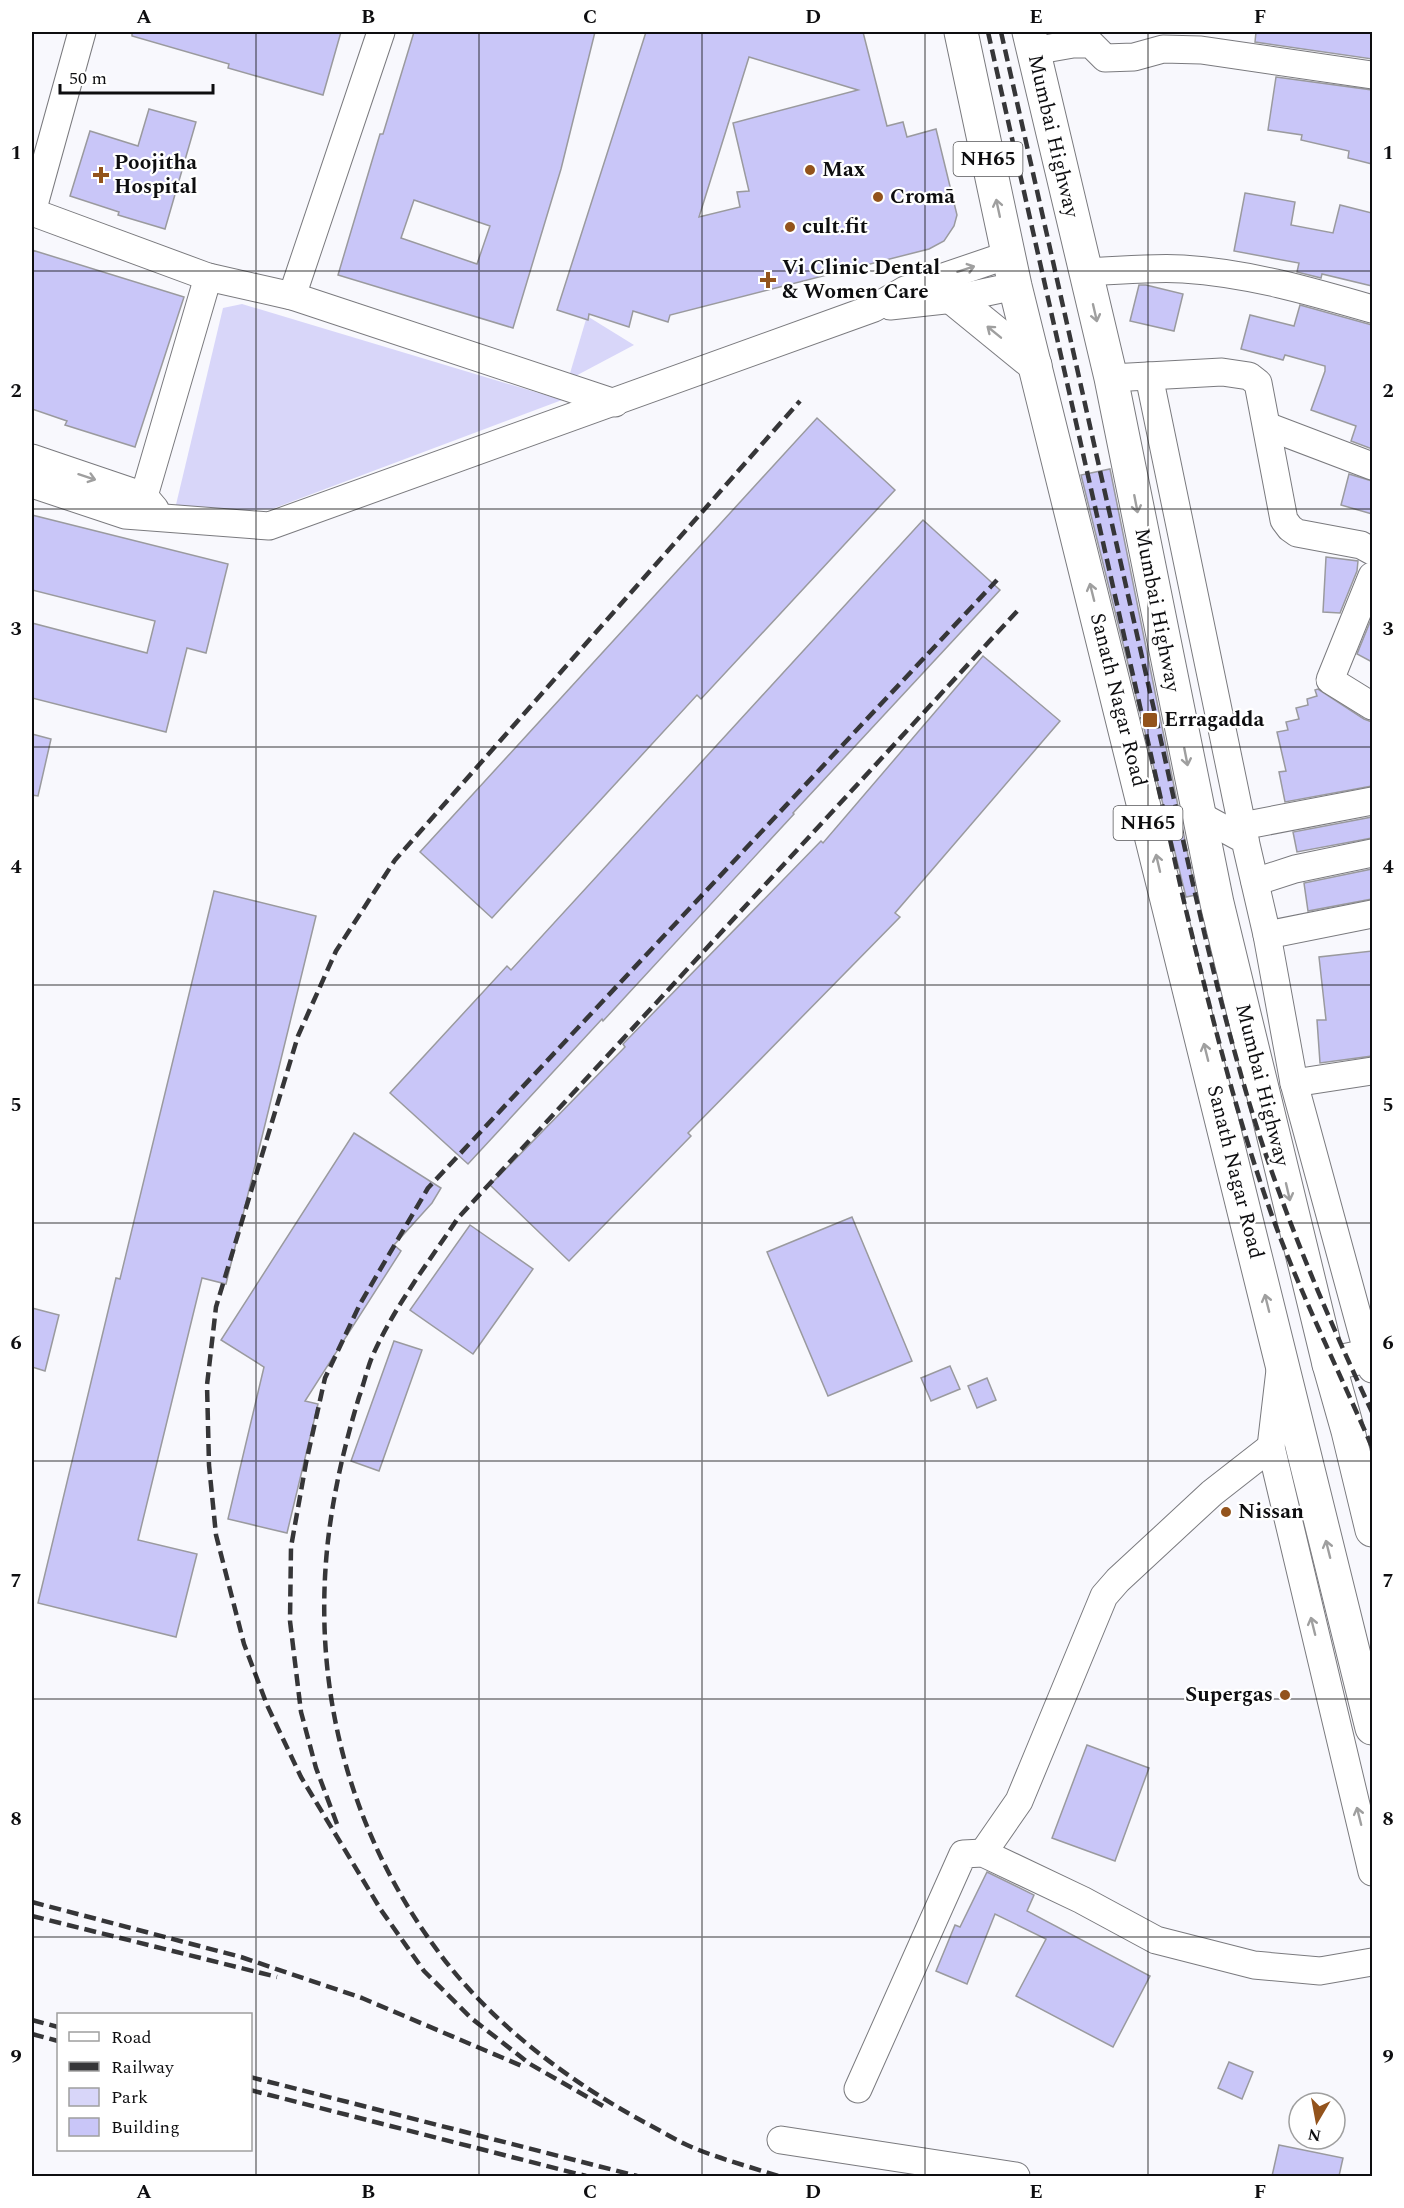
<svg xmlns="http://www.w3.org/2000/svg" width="1404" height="2208" font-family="Spectral,serif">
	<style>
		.green { fill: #d8d6f9 }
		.building { fill: #c9c6f8; stroke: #9a9a9e; stroke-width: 1.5; fill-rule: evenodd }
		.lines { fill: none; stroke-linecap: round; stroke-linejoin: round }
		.minor-casing { stroke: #7a7a7e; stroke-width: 29 }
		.major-casing { stroke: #7a7a7e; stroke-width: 35 }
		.highway-casing { stroke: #7a7a7e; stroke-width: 35 }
		.minor { stroke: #fff; stroke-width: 27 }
		.major { stroke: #fff; stroke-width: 33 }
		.highway { stroke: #fff; stroke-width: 33 }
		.rail { stroke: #363638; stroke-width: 4.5; stroke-dasharray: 12 6; stroke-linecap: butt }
		.oneway { stroke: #9f9f9f }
		.grid { fill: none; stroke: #0e0e10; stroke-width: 1.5; stroke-opacity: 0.55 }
		.poi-dot { fill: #93531c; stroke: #fff; stroke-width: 2 }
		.labels { text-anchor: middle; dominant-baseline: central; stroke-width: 4.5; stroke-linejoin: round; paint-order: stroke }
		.shield { fill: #fff; stroke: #565658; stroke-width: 1.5 }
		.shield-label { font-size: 20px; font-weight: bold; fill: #0e0e10 }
		.street-label { font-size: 21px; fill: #0e0e10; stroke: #fff }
		.poi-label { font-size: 21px; font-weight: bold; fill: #0e0e10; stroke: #fff; text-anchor: start }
		.neatline { fill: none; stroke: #0e0e10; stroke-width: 2 }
		.grid-label { font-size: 20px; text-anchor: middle; font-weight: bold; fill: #0e0e10 }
	</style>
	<rect width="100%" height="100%" fill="#f8f8fd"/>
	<g class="green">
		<polygon points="242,304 562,400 272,509 174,513 223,308"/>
		<polygon points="587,316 634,345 568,380"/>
	</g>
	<g class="building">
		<polygon points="132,32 341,32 323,95 228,68 229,64 132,36"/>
		<path d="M414,32H595L561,169L513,328L338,275L380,134H383ZM414,200L490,226L477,264L401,238Z"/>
		<path d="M646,32H863L887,126L903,122L907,137L936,129L957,215L954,226L944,241L929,249L670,315L668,322L633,311L629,327L589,314L588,320L557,310ZM749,57L858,90L733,123L749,191L737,192L740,207L699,217Z"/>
		<polygon points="1256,32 1372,32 1372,59 1255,42"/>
		<polygon points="1276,77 1372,90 1372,164 1348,158 1349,151 1301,140 1302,135 1268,130"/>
		<polygon points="149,109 196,122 165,229 118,215 119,212 70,196 90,131 138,146"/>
		<polygon points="1245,193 1295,202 1291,225 1333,233 1340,205 1372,213 1372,286 1322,274 1321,278 1297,272 1299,263 1234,251"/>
		<polygon points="32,250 184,297 135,447 65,425 67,421 32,409"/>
		<polygon points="1139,285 1146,285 1183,294 1174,331 1130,321"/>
		<polygon points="1300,305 1372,325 1372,449 1351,441 1356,426 1311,410 1325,371 1325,366 1285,355 1283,360 1241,349 1250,315 1294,326"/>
		<polygon points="817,418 895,490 701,699 697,695 492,918 420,852"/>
		<polygon points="1110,469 1196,895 1186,897 1081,475"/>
		<polygon points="1349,474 1372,481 1372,514 1341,505"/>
		<polygon points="32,515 228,564 206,653 187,648 166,732 32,698 32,623 147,653 155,621 32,590"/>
		<polygon points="923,520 1000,590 793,813 794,814 603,1021 602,1019 468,1164 390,1093 507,966 511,970"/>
		<polygon points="1326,557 1358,561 1357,571 1340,613 1323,612"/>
		<polygon points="1372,617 1372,662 1357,654"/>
		<polygon points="983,656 1060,721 895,913 900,917 688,1133 691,1136 569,1261 490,1185 625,1047 623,1044 821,841 823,843"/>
		<polygon points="1318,689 1364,719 1372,722 1372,786 1285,802 1279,772 1286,771 1277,732 1288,730 1286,722 1299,719 1296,708 1308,705 1307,699 1317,696 1315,690"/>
		<polygon points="32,734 51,739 38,796 32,795"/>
		<polygon points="1372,817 1372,838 1297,852 1293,832"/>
		<polygon points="1372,869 1372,899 1308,911 1304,883"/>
		<polygon points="214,891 316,916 226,1284 202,1278 138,1540 197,1554 176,1637 38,1603 116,1278 120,1279"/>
		<polygon points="1372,951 1372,1056 1320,1063 1317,1020 1326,1020 1319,957"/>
		<polygon points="354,1133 441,1188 432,1203 394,1245 401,1251 305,1401 318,1404 287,1533 228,1519 264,1367 221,1340"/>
		<polygon points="852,1217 912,1361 828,1396 767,1252"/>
		<polygon points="470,1225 533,1269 473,1354 410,1310"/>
		<polygon points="32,1308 59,1315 45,1371 32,1367"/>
		<polygon points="394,1341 422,1350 379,1471 351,1461"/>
		<polygon points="950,1366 960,1389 931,1401 921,1378"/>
		<polygon points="987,1378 996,1400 977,1408 968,1386"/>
		<polygon points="1087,1745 1149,1768 1115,1861 1052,1838"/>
		<polygon points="987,1872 1034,1895 1027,1911 1150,1976 1113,2047 1016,1996 1046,1939 995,1914 967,1984 936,1971 955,1925 960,1927"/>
		<polygon points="1229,2062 1253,2072 1242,2099 1218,2088"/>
		<polygon points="1279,2145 1343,2158 1339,2176 1272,2176"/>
	</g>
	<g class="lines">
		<g class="minor-casing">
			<g id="minor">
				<polyline points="1033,51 1073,44 1091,44 1105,58 1134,57 1163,49 1201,50 1372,75"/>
				<polyline points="32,212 208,277 292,296 615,403"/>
				<polyline points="32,212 82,32"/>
				<path d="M1086,272C1118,271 1151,267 1183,269C1248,273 1310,291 1372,309"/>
				<polyline points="292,296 381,32"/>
				<polyline points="890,306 954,299 1015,286"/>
				<polyline points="1149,376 1245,840"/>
				<polyline points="1111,378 1222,372 1249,376 1258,383 1284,520 1290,528 1297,533 1361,545 1372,551"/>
				<polyline points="1267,426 1372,466"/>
				<polyline points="32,458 144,496 155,509"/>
				<polyline points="32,484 125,515 269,526 874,308 905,290 1008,255"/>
				<polyline points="144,496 208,277"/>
				<polyline points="1372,576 1330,680 1372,706"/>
				<polyline points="1197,814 1245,840 1267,935 1294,1083 1372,1369"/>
				<polyline points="1242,826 1372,801"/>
				<polyline points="1255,882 1295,869 1372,853"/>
				<polyline points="1267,935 1372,914"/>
				<polyline points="1294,1083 1372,1071"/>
				<polyline points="1280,1370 1271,1447 1372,1872"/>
				<polyline points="983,1853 1019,1801 1104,1596 1118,1580 1212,1493 1271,1447"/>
				<polyline points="858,2089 963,1854 983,1853 1082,1900 1156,1940 1254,1965 1320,1971 1372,1962"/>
				<polyline points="781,2140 1016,2176"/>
			</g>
		</g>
		<g class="major-casing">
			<polyline id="major" points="1329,1364 1372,1355"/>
		</g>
		<g class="highway-casing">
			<g id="highway">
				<polyline points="961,32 1015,286 1372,1728"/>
				<polyline points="1029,32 1111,378 1217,903 1329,1364 1348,1431 1372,1530"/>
				<polyline points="954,299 1035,365"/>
			</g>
		</g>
		<use href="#minor" class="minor"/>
		<use href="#major" class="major"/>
		<use href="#highway" class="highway"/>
		<g class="rail">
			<path d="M988,32L1185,906C1210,1009 1235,1112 1271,1213C1300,1293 1338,1369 1372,1447"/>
			<path d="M1001,32C1051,251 1100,472 1150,692C1182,832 1210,974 1252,1112C1284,1215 1326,1314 1372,1412"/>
			<polyline points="337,1824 316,1768 301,1712 290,1621 291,1547 306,1463 325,1378 360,1304 428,1188 997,580"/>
			<polyline points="32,1902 241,1957 362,1998 522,2066"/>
			<polyline points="32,1916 277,1977"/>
			<polyline points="32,2020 58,2027"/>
			<polyline points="32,2034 58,2041"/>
			<polyline points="250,2077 637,2176"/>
			<polyline points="250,2090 586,2176"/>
			<polyline points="603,2106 530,2064 471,2018 424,1971 381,1910 301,1777 267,1705 244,1644 216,1535 209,1465 207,1385 216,1307 298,1036 336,951 395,860 800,401"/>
			<path d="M778,2176C748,2166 716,2158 687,2145C672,2138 658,2129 644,2122C570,2082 491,2023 440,1954C352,1837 313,1696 327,1550C332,1498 344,1447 359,1397C364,1384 367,1369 372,1357C394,1307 428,1263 458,1218L1020,608"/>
		</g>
	</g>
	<defs><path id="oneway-shaft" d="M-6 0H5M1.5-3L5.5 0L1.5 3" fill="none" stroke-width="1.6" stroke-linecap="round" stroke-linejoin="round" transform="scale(1.5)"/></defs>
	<g class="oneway">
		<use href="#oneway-shaft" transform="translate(998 208) rotate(-102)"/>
		<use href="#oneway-shaft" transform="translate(966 269) rotate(-18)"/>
		<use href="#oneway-shaft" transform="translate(1095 313) rotate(77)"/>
		<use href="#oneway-shaft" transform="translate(994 332) rotate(-141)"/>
		<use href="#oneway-shaft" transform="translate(87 477) rotate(18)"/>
		<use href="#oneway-shaft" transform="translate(1136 504) rotate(79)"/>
		<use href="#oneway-shaft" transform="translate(1092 592) rotate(-104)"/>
		<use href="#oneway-shaft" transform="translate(1186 757) rotate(79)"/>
		<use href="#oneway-shaft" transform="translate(1158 863) rotate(-103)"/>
		<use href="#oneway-shaft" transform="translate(1206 1052) rotate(-104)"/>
		<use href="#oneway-shaft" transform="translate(1288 1192) rotate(77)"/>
		<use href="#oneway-shaft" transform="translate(1267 1303) rotate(-104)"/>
		<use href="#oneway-shaft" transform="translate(1328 1549) rotate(-104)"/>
		<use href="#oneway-shaft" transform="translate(1313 1626) rotate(-104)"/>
		<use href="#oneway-shaft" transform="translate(1359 1816) rotate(-104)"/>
	</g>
	<path class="grid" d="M256,32V2176M479,32V2176M702,32V2176M925,32V2176M1148,32V2176M32,271H1372M32,509H1372M32,747H1372M32,985H1372M32,1223H1372M32,1461H1372M32,1699H1372M32,1937H1372"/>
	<g class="poi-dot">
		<circle cx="810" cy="170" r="6"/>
		<path d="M98 166h6v6h6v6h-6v6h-6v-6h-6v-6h6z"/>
		<circle cx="878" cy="197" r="6"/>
		<circle cx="790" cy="227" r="6"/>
		<path d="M765 271h6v6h6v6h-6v6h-6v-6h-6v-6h6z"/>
		<rect x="1142" y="712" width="16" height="16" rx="3"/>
		<circle cx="1226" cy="1512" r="6"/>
		<circle cx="1285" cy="1695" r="6"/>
	</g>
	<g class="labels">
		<g class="shield">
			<rect x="953.5" y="142" width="69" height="34" rx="4.5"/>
			<rect x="1113.5" y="806" width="69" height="34" rx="4.5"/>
		</g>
		<g class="shield-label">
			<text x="988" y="159">NH65</text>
			<text x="1148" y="823">NH65</text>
		</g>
		<g class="street-label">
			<text transform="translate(1053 136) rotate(77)">Mumbai Highway</text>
			<text transform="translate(1157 610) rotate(79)">Mumbai Highway</text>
			<text transform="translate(1118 700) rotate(76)">Sanath Nagar Road</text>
			<text transform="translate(1262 1085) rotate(76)">Mumbai Highway</text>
			<text transform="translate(1235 1172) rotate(76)">Sanath Nagar Road</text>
		</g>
		<g class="poi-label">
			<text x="114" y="163">Poojitha<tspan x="114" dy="24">Hospital</tspan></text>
			<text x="822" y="170">Max</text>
			<text x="890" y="197">Cromā</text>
			<text x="802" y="227">cult.fit</text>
			<text x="782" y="268">Vi Clinic Dental<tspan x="782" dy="24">&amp; Women Care</tspan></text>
			<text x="1164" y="720">Erragadda</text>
			<text x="1238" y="1512">Nissan</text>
			<text x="1273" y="1695" text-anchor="end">Supergas</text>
		</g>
	</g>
	<rect width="1404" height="2208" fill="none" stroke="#ffffff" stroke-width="66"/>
	<rect x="57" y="2013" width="195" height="138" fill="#ffffff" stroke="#9f9f9f" stroke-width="1.5"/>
	<rect x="69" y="2032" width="30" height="9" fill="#ffffff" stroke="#9f9f9f" stroke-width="1.5"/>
	<text x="111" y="2043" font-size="18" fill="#0e0e10">Road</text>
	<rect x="69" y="2062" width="30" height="9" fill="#363638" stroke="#9f9f9f" stroke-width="1.5"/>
	<text x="111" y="2073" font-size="18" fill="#0e0e10">Railway</text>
	<rect x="69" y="2088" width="30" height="18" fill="#d8d6f9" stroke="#9f9f9f" stroke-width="1.5"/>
	<text x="111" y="2103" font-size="18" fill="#0e0e10">Park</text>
	<rect x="69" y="2118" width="30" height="18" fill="#c9c6f8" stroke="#9f9f9f" stroke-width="1.5"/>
	<text x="111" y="2133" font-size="18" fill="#0e0e10">Building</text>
	<g transform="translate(1317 2121) rotate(190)"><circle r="28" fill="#ffffff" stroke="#9f9f9f" stroke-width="1.5"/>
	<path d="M0-4.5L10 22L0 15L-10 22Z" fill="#93531c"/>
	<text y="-9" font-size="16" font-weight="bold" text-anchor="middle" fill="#0e0e10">N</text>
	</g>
	<path d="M60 84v9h153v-9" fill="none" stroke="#0e0e10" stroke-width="3"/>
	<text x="69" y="84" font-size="18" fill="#0e0e10" stroke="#ffffff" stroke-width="4.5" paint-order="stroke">50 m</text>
	<rect x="33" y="33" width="1338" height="2142" class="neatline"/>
	<g class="grid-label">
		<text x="144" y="23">A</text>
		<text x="368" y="23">B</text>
		<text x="590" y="23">C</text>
		<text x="813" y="23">D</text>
		<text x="1036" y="23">E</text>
		<text x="1260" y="23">F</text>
		<text x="16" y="159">1</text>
		<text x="1388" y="159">1</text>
		<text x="16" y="397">2</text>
		<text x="1388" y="397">2</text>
		<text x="16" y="635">3</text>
		<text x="1388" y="635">3</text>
		<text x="16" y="873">4</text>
		<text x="1388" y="873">4</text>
		<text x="16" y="1111">5</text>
		<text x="1388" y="1111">5</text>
		<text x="16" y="1349">6</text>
		<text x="1388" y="1349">6</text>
		<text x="16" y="1587">7</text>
		<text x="1388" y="1587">7</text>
		<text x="16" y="1825">8</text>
		<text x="1388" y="1825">8</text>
		<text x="16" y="2063">9</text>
		<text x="1388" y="2063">9</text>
		<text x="144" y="2198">A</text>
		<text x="368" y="2198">B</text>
		<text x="590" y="2198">C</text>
		<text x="813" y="2198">D</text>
		<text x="1036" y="2198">E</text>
		<text x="1260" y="2198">F</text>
	</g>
</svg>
